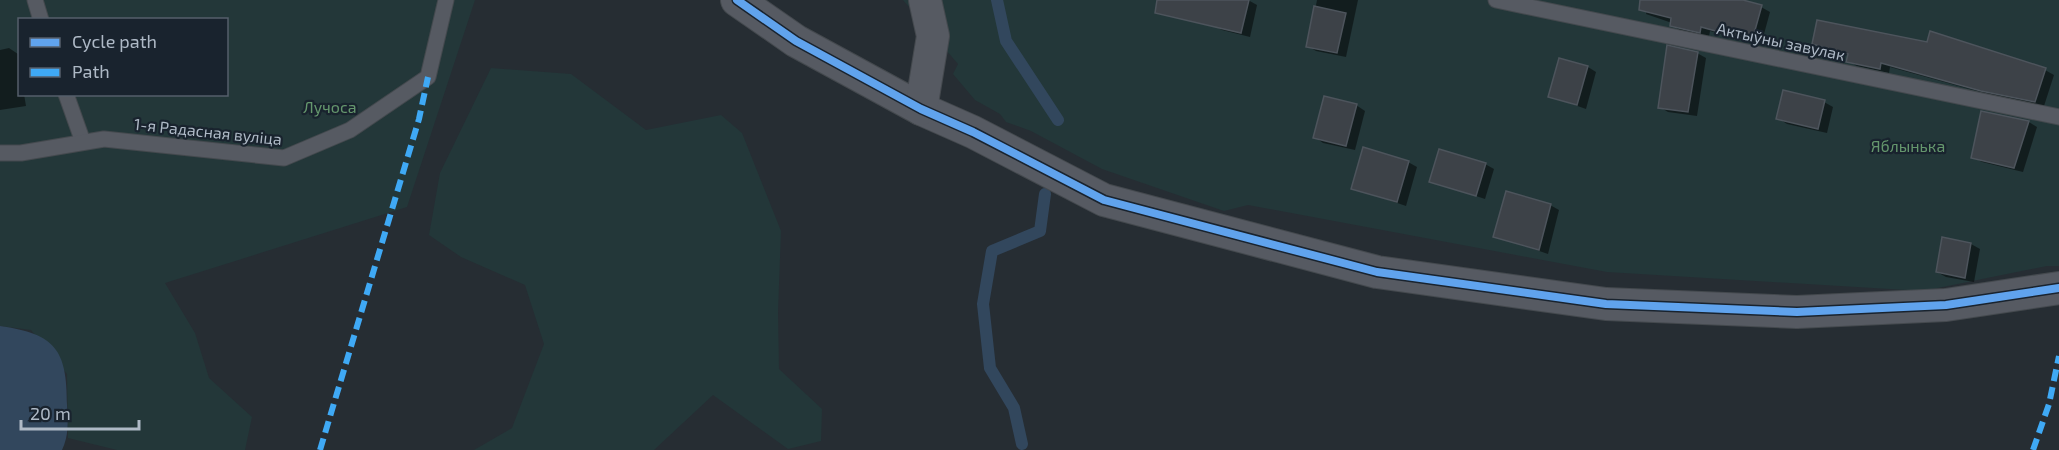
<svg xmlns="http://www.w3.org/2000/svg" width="2059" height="450" font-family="'Exo 2',sans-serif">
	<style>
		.green { fill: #233739; fill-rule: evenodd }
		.water { fill: #32475d }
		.shadow { fill: #0007 }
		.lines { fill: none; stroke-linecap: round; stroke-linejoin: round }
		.stream { stroke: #32475d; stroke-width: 12 }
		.building { fill: #3d4248; stroke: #4d545c; stroke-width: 1.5 }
		.service-casing { stroke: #44494e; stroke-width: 17 }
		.minor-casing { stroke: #44494e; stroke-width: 34 }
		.service { stroke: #565a62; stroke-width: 15 }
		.minor { stroke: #565a62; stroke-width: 32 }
		.quiet { stroke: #3fa9f5; stroke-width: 6; stroke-dasharray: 12 6; stroke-linecap: butt }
		.cycleway-casing { stroke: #19232e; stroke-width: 11 }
		.cycleway { stroke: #60a3ed; stroke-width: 8 }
		.labels { text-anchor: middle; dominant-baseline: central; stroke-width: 4.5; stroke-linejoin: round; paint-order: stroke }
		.street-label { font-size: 16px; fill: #aeb9c6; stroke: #19232e }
		.park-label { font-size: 16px; fill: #65976d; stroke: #19232e }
	</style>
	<rect width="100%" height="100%" fill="#262d33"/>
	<g class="green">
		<path d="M0,0H475L407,207L165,283L195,333L209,378L252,417L245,450H117L68,438L67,374L31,330L0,326ZM20,20H226V94H20Z"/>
		<polygon points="903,0 2059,0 2059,266 2047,266 1923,291 1607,272 1248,205 1224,211 1102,169 1031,131 1006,122 1000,114 975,100 953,74 958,64"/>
		<polygon points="491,68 571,74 646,130 721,115 742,133 781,231 778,312 779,369 822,409 821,441 788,449 713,395 654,450 474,450 512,428 544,344 525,285 461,257 429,235 440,173"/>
	</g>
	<path class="water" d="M0,326C56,334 67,350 67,405C68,421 69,435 62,450H0Z"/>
	<g class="shadow">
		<polygon points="1218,0 1248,0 1257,5 1250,37 1222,30 1213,25"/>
		<polygon points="1317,0 1358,0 1346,57 1316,51 1308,46"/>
		<polygon points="1649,0 1732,0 1761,7 1770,12 1761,45 1710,31 1709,37 1680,31 1672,23 1646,14"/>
		<polygon points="1813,43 1928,44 2045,70 2054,75 2044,106 1991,95 1890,67 1889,73 1857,66 1848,61 1849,56"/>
		<polygon points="9,48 18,54 20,94 24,94 26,106 0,110 0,50"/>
		<polygon points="1697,53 1706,58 1697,116 1668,112 1660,107"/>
		<polygon points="1588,67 1596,72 1586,109 1549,96"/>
		<polygon points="1824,102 1833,107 1827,133 1787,124 1778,118"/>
		<polygon points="1356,105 1365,111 1355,150 1323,143 1315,137"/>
		<polygon points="1982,113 2029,122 2037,127 2023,172 1982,162 1973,157"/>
		<polygon points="1408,162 1417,167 1406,206 1353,188"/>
		<polygon points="1485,164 1494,169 1485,199 1431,181"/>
		<polygon points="1550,205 1559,210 1548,254 1495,236"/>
		<polygon points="1943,239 1971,244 1980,249 1974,282 1946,277 1937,272"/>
	</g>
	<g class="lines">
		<g class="stream">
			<polyline points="997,0 1006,41 1058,120"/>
			<polyline points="1022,444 1014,408 990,368 983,304 992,251 1040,231 1045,194"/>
		</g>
	</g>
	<g class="building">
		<polygon points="1157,0 1249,0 1241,33 1155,13"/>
		<polygon points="1640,0 1743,0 1762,5 1752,41 1701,27 1700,33 1670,26 1671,18 1639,10"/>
		<polygon points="1314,6 1346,13 1337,53 1306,47"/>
		<polygon points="1817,20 1927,42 1930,31 2046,68 2035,102 1981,91 1881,63 1880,69 1846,62 1848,54 1812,44"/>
		<polygon points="1667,45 1698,52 1688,112 1658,108"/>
		<polygon points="1559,58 1588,66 1577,105 1548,97"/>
		<polygon points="1783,90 1825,100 1818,129 1776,119"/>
		<polygon points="1324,96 1357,104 1346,146 1313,138"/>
		<polygon points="1981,111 2029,121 2014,168 1971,158"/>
		<polygon points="1363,147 1409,161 1397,202 1351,189"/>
		<polygon points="1439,149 1486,163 1476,196 1429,182"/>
		<polygon points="1506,191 1551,204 1539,250 1493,237"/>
		<polygon points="1942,237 1971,243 1965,278 1936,272"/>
	</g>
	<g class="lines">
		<g class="service-casing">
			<g id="service">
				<polyline points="35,0 41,20"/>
				<polyline points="1496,0 2059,117"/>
				<polyline points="66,94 83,142"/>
				<polyline points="0,153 21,153 104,139 284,158 350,130 428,77 446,0"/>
			</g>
		</g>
		<g class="minor-casing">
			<g id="minor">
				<polyline points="737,0 796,41 921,109 973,132 1104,200 1377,272 1606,304 1797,312 1946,305 2059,288"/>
				<polyline points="921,109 933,36 925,0"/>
			</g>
		</g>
		<use href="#service" class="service"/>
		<use href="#minor" class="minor"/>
		<g class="quiet">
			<polyline points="320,450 419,119 428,77"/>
			<polyline points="2033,450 2049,404 2059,356"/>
		</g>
		<g class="cycleway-casing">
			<polyline id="cycleway" points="737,0 796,41 921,109 973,132 1104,200 1377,272 1606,304 1797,312 1946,305 2059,288"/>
		</g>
		<use href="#cycleway" class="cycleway"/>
	</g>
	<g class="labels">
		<g class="street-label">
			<text transform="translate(1781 41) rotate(12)">Актыўны завулак</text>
			<text transform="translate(208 131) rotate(6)">1-я Радасная вуліца</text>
		</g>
		<g class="park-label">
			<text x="330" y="106">Лучоса</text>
			<text x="1908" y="145">Яблынька</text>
		</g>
	</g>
	<rect x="18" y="18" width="210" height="78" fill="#19232e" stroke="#555f6b" stroke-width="1.5"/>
	<rect x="30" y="38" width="30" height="9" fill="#60a3ed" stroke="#555f6b" stroke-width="1.5"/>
	<text x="72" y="48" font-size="18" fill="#aeb9c6">Cycle path</text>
	<rect x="30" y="68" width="30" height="9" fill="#3fa9f5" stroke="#555f6b" stroke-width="1.5"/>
	<text x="72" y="78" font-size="18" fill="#aeb9c6">Path</text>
	<path d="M21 420v9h118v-9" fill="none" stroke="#aeb9c6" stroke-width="3"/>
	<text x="30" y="420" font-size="18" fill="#aeb9c6" stroke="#19232e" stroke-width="4.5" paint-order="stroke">20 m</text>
</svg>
